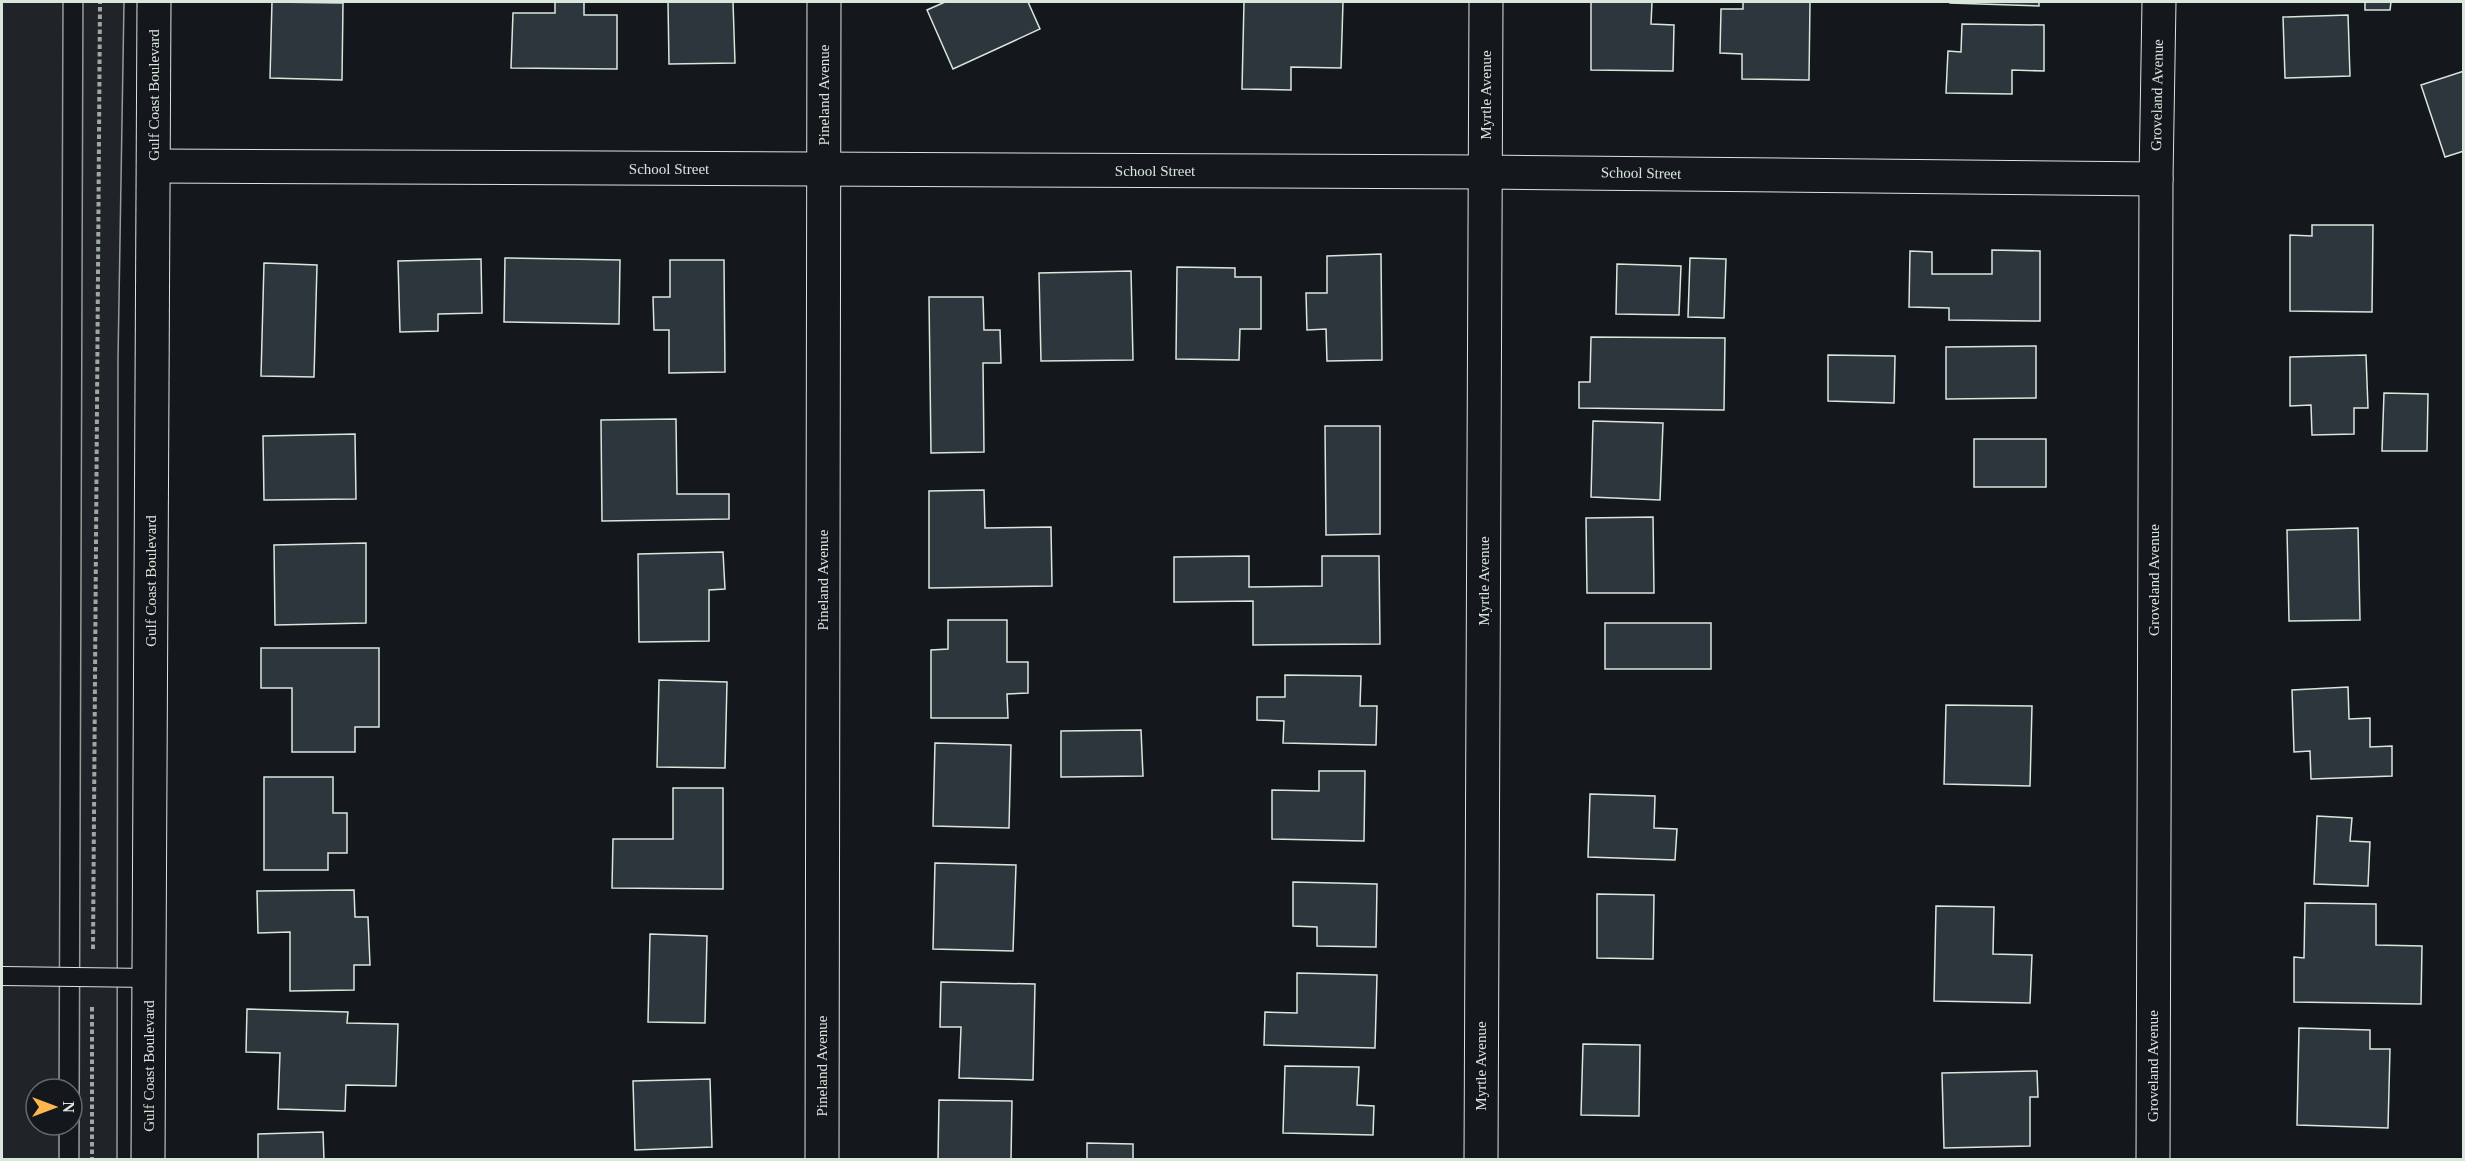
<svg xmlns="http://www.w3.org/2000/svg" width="2465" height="1161" font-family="Georgia,serif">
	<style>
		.green { fill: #202428; stroke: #939e99; stroke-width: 1.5 }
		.building { fill: #2c363c; stroke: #d8e6dc; stroke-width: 1.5 }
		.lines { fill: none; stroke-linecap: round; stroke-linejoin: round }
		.lane-casing { stroke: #d8e6dc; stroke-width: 20 }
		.street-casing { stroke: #d8e6dc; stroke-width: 35 }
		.path { stroke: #9da8a2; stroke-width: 4; stroke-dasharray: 4.5 3; stroke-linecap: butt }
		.lane { stroke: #14181c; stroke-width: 18 }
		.street { stroke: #14181c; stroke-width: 33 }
		.labels { text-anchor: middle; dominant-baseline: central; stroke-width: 4.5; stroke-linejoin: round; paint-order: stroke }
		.street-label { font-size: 15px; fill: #d8e6dc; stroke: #14181c }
	</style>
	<rect width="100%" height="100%" fill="#14181c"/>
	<g class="green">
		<polygon points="2,2 63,2 59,1089 36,1089 36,1125 59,1125 59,1159 2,1160"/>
		<polygon points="83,2 124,2 118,360 117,1159 79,1160"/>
	</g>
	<g class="building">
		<polygon points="272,2 343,3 342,80 270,78"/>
		<polygon points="555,2 584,2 584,15 617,15 617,69 511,68 513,13 555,13"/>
		<polygon points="668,2 733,2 735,63 669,64"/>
		<polygon points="945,2 1028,2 1040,29 953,69 927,10"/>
		<polygon points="1244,2 1343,2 1341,68 1291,67 1291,90 1242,89"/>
		<polygon points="1591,2 1652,2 1651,24 1674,25 1673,71 1591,70"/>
		<polygon points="1743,2 1810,2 1809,80 1742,79 1742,54 1720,53 1721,9 1743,9"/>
		<polygon points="1950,2 2039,2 2039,6 1950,3"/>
		<polygon points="2365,2 2391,2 2390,10 2365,10"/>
		<polygon points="2348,15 2350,76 2285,78 2283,17"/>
		<polygon points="1962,24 2044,25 2044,71 2012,70 2012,94 1946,93 1948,51 1961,52"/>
		<polygon points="2464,71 2464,151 2445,157 2421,85"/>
		<polygon points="2312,225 2373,225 2372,312 2290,311 2290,235 2312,236"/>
		<polygon points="1992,250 2040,251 2040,321 1949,320 1949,308 1909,307 1910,251 1932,252 1932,274 1992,274"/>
		<polygon points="1381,254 1382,360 1327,361 1326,329 1307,330 1306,293 1327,293 1327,256"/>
		<polygon points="505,258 620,260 619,324 504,322"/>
		<polygon points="1690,258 1726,259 1724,318 1688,317"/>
		<polygon points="481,259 482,313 438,314 438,331 400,332 398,261"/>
		<polygon points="670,260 724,260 725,372 669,373 669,330 654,330 653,297 670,297"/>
		<polygon points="264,263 317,265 314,377 261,376"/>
		<polygon points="1617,264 1681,266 1679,315 1616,314"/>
		<polygon points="1177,267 1235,268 1235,277 1261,277 1261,329 1240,329 1239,360 1176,359"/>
		<polygon points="1131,271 1133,360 1041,361 1039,273"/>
		<polygon points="929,297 983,297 984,330 1000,330 1001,363 983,363 984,452 931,453"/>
		<polygon points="1591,337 1725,338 1724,410 1579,408 1579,382 1590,382"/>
		<polygon points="2036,346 2036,398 1946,399 1946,347"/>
		<polygon points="1828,355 1895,356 1894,403 1828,401"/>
		<polygon points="2366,355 2368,408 2354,408 2354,434 2312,435 2311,405 2290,406 2290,357"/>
		<polygon points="2384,393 2428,394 2427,451 2382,451"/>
		<polygon points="676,419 677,494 729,494 729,519 602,521 601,420"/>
		<polygon points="1593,421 1663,423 1660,500 1591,497"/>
		<polygon points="1325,426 1380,426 1380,534 1326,535"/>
		<polygon points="355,434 356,499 264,500 263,436"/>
		<rect x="1974" y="439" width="72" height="48"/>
		<polygon points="984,490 985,528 1051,527 1052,586 929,588 929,491"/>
		<polygon points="1653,517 1654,593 1587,593 1586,518"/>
		<polygon points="2358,528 2360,620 2289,621 2287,530"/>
		<polygon points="366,543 366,623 275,625 274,545"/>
		<polygon points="723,552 725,589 709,590 709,641 639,642 638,554"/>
		<polygon points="1249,556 1249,587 1322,586 1322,556 1379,556 1380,644 1253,645 1253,601 1174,602 1174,557"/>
		<polygon points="948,620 1007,620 1007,662 1028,662 1028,693 1007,694 1008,718 931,718 931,650 948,649"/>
		<rect x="1605" y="623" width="106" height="46"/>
		<polygon points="261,648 379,648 379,727 355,727 355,752 292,752 292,688 261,688"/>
		<polygon points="1285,675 1361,676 1360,706 1377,706 1376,745 1283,743 1284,721 1257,720 1257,697 1285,697"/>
		<polygon points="659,680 727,682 725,768 657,767"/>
		<polygon points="2348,687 2349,719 2370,718 2370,747 2392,746 2392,776 2311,779 2310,751 2294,752 2292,690"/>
		<polygon points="1946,705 2032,706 2030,786 1944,784"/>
		<polygon points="1141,730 1143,776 1061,777 1061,731"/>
		<polygon points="935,743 1011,745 1009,828 933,826"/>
		<polygon points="1319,771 1365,771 1364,841 1272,839 1272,790 1319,791"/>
		<polygon points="264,777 333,777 333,813 347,813 347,853 328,853 328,870 264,870"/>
		<polygon points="673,788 723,788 723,889 612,888 613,839 673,839"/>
		<polygon points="1590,794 1655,796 1654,828 1677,829 1675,860 1588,857"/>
		<polygon points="2317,816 2352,818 2350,841 2370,842 2368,886 2314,884"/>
		<polygon points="935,863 1016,865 1013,951 933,949"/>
		<polygon points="1293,882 1377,884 1376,947 1317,946 1317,927 1293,926"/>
		<polygon points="354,890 355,917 368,917 370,965 354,965 354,990 290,991 290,932 258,933 257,891"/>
		<polygon points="1597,894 1654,895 1653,959 1597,958"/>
		<polygon points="2305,903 2376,904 2376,945 2422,946 2421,1004 2294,1002 2294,957 2304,958"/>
		<polygon points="1936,906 1994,907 1993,954 2032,955 2030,1003 1934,1001"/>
		<polygon points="650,934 707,936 705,1023 648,1022"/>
		<polygon points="1297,973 1377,975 1375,1048 1264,1045 1265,1012 1297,1013"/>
		<polygon points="941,982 1035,984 1033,1080 959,1078 961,1027 940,1027"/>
		<polygon points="247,1009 348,1012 347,1023 398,1024 396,1086 346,1085 345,1111 278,1109 280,1053 246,1052"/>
		<polygon points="2299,1028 2370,1030 2370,1049 2390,1049 2388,1128 2297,1125"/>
		<polygon points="1583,1044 1640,1045 1639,1116 1581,1115"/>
		<polygon points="1285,1066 1359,1067 1357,1105 1374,1106 1373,1135 1283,1133"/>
		<polygon points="2037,1071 2038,1097 2030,1097 2030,1146 1944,1148 1942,1073"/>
		<polygon points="710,1079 712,1147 635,1150 633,1081"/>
		<polygon points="939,1100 1012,1101 1011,1160 938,1160"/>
		<polygon points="323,1132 324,1160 258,1160 258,1134"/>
		<polygon points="1087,1143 1133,1144 1133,1160 1087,1160"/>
	</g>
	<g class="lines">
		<g class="lane-casing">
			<polyline id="lane" points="2,976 149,978"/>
		</g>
		<g class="street-casing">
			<g id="street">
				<polyline points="154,166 1486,172 2156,179"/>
				<polyline points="148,1160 154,2"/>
				<polyline points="822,1160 824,2"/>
				<polyline points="1481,1160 1486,2"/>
				<polyline points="2153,1160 2156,179 2159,2"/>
			</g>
		</g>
		<g class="path">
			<polyline points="93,949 100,2"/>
			<polyline points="92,1007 92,1160"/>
		</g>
		<use href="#lane" class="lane"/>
		<use href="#street" class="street"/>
	</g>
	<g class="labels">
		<g class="street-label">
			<text transform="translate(154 95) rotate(-90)">Gulf Coast Boulevard</text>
			<text transform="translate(824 95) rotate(-90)">Pineland Avenue</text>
			<text transform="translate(1486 95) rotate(-90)">Myrtle Avenue</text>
			<text transform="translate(2157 95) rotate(-89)">Groveland Avenue</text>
			<text x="669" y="169">School Street</text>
			<text x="1155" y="171">School Street</text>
			<text transform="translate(1641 173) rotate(1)">School Street</text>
			<text transform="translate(823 580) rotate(-90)">Pineland Avenue</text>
			<text transform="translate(2154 580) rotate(-90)">Groveland Avenue</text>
			<text transform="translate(151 581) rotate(-90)">Gulf Coast Boulevard</text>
			<text transform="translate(1484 581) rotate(-90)">Myrtle Avenue</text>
			<text transform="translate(149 1066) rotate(-90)">Gulf Coast Boulevard</text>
			<text transform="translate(822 1066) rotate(-90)">Pineland Avenue</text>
			<text transform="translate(1481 1066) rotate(-90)">Myrtle Avenue</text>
			<text transform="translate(2153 1066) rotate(-90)">Groveland Avenue</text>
		</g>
	</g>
	<rect width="2465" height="1161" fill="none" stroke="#d8e6dc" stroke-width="6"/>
	<g transform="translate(54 1107) rotate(90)"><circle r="28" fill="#14181c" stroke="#626a69" stroke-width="1.5"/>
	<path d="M0-4.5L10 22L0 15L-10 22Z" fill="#ffb74d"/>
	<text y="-9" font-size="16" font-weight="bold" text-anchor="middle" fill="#d8e6dc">N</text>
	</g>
</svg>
